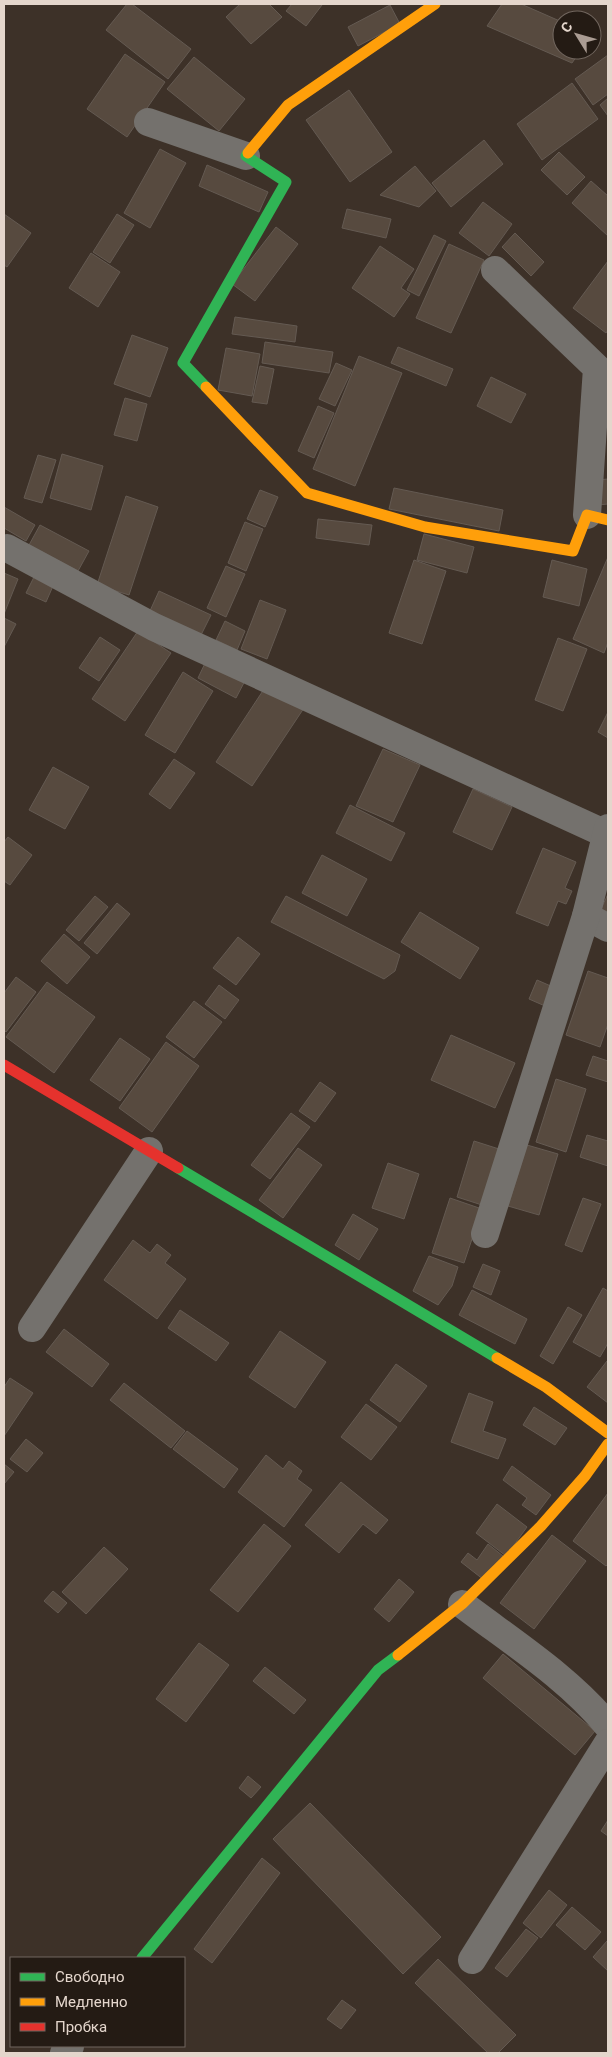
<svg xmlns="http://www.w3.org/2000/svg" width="612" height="2057" font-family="Roboto,sans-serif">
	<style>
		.building { fill: #574a3f; stroke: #645a52 }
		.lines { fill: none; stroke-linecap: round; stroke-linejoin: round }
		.street { stroke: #74716d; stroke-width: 28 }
		.fast { stroke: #30b455; stroke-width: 11 }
		.slow { stroke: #ff9f0a; stroke-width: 11 }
		.jam { stroke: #e5322d; stroke-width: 11 }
	</style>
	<rect width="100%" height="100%" fill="#3d3128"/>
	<g class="building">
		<polygon points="127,4 132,4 191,49 168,79 106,30"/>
		<polygon points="240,4 269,4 282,17 251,44 226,17"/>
		<polygon points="292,4 321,4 322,5 306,26 286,11"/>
		<polygon points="502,4 521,4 562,22 562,50 581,50 572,63 487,26"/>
		<polygon points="390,5 400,24 358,46 348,27"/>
		<polygon points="125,54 165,82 127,137 87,109"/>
		<polygon points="608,55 608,94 593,105 575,79"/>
		<polygon points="194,57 245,99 219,131 167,89"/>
		<polygon points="572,83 598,119 542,160 517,124"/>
		<polygon points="349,90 392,152 350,182 306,120"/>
		<polygon points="608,98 608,116 600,105"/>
		<polygon points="484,140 503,164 451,207 432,183"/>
		<polygon points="160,149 186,163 150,228 124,213"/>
		<polygon points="559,152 585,177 567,195 541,170"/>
		<polygon points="207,165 268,192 259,212 199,186"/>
		<polygon points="415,166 436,191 419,207 380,195"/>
		<polygon points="591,181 608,196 608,236 572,203"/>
		<polygon points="483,202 512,224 489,256 459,233"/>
		<polygon points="347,209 391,219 386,238 342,228"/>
		<polygon points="4,214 31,233 7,267 4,265"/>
		<polygon points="117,214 134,225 110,263 93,252"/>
		<polygon points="276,227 298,244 255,301 232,284"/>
		<polygon points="515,233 544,262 531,276 502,247"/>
		<polygon points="434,235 446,241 419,296 407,290"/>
		<polygon points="449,244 484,260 451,333 416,318"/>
		<polygon points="380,246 414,269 401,288 410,294 394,317 352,288"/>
		<polygon points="91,253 120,272 98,307 69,288"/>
		<polygon points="608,261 608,330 606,333 573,308"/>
		<polygon points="235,317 297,326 295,342 232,334"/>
		<polygon points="132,335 168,348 150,397 114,384"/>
		<polygon points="265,342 333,352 329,373 262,363"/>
		<polygon points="398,347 453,369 446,386 391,363"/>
		<polygon points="226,348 260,354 252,396 218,390"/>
		<polygon points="359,356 402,373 355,486 313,469"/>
		<polygon points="336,363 352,370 335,406 319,399"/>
		<polygon points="260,366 274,369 267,404 252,402"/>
		<polygon points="491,377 526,394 511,423 477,406"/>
		<polygon points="125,398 147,404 137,441 114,435"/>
		<polygon points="318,406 334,413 314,458 298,451"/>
		<polygon points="62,454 103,466 91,510 50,498"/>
		<polygon points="38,455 56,460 42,503 24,498"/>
		<polygon points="608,479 608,504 598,505 597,480"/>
		<polygon points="394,488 503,510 499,531 389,509"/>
		<polygon points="260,490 278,497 265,527 247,519"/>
		<polygon points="126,496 158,507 129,595 97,585"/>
		<polygon points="4,507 35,525 26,541 4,528"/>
		<polygon points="318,519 372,525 369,545 316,538"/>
		<polygon points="245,522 263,529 246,571 228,563"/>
		<polygon points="40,525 89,551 78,571 29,545"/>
		<polygon points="424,534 474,547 467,573 417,560"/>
		<polygon points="608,557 608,642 604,653 573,639"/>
		<polygon points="414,560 446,571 422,644 389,633"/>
		<polygon points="552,560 587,569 579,606 543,597"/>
		<polygon points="226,566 245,574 226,617 207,608"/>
		<polygon points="4,573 18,579 4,614"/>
		<polygon points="34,577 53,586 46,602 26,593"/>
		<polygon points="159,591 211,615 200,637 149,613"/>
		<polygon points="260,600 286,610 267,659 241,649"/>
		<polygon points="4,618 16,624 4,647"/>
		<polygon points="225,621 245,631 237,650 216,640"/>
		<polygon points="138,631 171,653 125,721 92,699"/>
		<polygon points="100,637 120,650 99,681 79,668"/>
		<polygon points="558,638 587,649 563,711 535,700"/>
		<polygon points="208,657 247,677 236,698 198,678"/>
		<polygon points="183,672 213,691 175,753 145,735"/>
		<polygon points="268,683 304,708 252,786 216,762"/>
		<polygon points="608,712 608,738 598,732"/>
		<polygon points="383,749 420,765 393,822 356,806"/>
		<polygon points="174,759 195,773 170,809 149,794"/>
		<polygon points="53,767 89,787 65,829 29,810"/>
		<polygon points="473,789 512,807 492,850 453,832"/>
		<polygon points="350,805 405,833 391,861 336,833"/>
		<polygon points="8,837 32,855 10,885 4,881 4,842"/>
		<polygon points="543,848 576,862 565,888 572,891 566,904 558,901 548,926 516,913"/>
		<polygon points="322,855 367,879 347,916 302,893"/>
		<polygon points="608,894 608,912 601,909"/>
		<polygon points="95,896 108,907 79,941 66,930"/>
		<polygon points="286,896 400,955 395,971 384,979 271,922"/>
		<polygon points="117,903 130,914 97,954 84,943"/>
		<polygon points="420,912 479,948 460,979 401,942"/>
		<polygon points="64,934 90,957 67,984 41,961"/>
		<polygon points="238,937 260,954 236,985 213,968"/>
		<polygon points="588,971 608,978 608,1024 600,1047 566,1035"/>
		<polygon points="16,977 36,992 6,1032 4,1030 4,993"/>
		<polygon points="537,980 553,987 545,1006 529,999"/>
		<polygon points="47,982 95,1017 54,1073 6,1037"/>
		<polygon points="219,985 239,1000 225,1019 205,1004"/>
		<polygon points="194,1001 222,1022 194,1058 166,1037"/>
		<polygon points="451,1035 515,1063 495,1108 431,1080"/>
		<polygon points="120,1038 150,1059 120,1101 90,1080"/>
		<polygon points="166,1042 199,1066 152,1132 119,1108"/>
		<polygon points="593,1056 608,1061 608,1082 586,1075"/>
		<polygon points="556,1079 586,1089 566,1152 536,1142"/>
		<polygon points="320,1082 336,1093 315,1122 299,1111"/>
		<polygon points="291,1113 310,1127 270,1179 251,1165"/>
		<polygon points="587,1135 608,1141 608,1166 580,1157"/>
		<polygon points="474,1141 499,1149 482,1205 457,1197"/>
		<polygon points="527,1145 558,1154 539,1215 508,1206"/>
		<polygon points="298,1148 322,1165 283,1218 259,1200"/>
		<polygon points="388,1163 419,1174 404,1219 372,1208"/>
		<polygon points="450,1198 482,1209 464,1263 432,1253"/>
		<polygon points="583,1198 601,1204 582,1252 565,1245"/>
		<polygon points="353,1214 378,1229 359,1260 335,1245"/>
		<polygon points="133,1240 150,1253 157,1244 171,1255 165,1263 186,1279 157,1319 104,1280"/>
		<polygon points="429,1256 458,1267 452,1286 438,1305 413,1291"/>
		<polygon points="483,1264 500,1271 491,1295 473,1287"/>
		<polygon points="603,1288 608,1291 608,1343 600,1357 573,1342"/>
		<polygon points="472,1290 527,1319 515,1344 459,1315"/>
		<polygon points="568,1307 582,1315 553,1364 540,1356"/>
		<polygon points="180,1310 229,1343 216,1361 168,1328"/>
		<polygon points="64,1329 109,1364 92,1387 46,1352"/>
		<polygon points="280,1331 326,1362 295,1408 249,1377"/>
		<polygon points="607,1361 608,1361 608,1403 587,1387"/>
		<polygon points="396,1364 427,1386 400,1422 370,1400"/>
		<polygon points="10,1378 33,1393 4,1436 4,1387"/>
		<polygon points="124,1383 185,1431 171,1448 110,1400"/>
		<polygon points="469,1393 493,1402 483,1431 506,1439 498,1459 451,1442"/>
		<polygon points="366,1404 397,1427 371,1460 341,1437"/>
		<polygon points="534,1407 567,1428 555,1445 523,1425"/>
		<polygon points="187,1431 238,1469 224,1488 173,1449"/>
		<polygon points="26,1439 43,1453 27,1472 10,1459"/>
		<polygon points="266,1455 283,1469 289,1461 302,1471 297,1479 312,1490 284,1527 238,1492"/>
		<polygon points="4,1464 14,1472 4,1484"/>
		<polygon points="512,1466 551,1495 536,1515 522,1505 527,1498 503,1480"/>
		<polygon points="341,1482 388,1520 376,1534 363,1524 339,1553 305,1525"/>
		<polygon points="608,1493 608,1564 606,1566 573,1541"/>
		<polygon points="497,1504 527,1527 506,1556 476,1533"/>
		<polygon points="264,1524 291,1546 238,1612 210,1590"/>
		<polygon points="552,1535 586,1561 534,1629 500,1603"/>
		<polygon points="488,1544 503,1556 484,1580 461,1562 468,1553 477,1560"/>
		<polygon points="104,1547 128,1569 86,1614 62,1592"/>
		<polygon points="399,1579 414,1592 389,1622 374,1609"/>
		<polygon points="53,1591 67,1603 58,1613 44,1601"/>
		<polygon points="199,1643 229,1665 186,1722 156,1699"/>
		<polygon points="503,1654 595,1731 575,1755 483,1678"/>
		<polygon points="265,1667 306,1700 294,1714 253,1681"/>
		<polygon points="248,1776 261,1787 251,1798 239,1788"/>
		<polygon points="310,1803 441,1937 403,1974 273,1839"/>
		<polygon points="608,1820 608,1836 601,1831"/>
		<polygon points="262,1858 280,1873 212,1963 194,1949"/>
		<polygon points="549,1890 567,1905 541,1938 523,1923"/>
		<polygon points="572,1907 601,1932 585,1950 556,1925"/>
		<polygon points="526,1929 538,1938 507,1977 495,1968"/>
		<polygon points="607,1941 608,1943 608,1971 593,1957"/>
		<polygon points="438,1959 516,2035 498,2053 488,2053 415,1983"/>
		<polygon points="342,2000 356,2010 341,2029 327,2019"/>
	</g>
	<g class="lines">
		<g class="street">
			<polyline points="148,122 246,156"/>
			<polyline points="495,270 597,368 587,515"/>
			<polyline points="7,548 154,627 606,834"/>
			<polyline points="586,916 608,928"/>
			<polyline points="485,1234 586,916 608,828"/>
			<polyline points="32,1328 149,1151"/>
			<path d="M462,1604C512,1642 569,1678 608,1726"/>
			<polyline points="472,1960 608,1743"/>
			<polyline points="64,2053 70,2046"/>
		</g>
		<g class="fast">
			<polyline points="206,387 183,363 286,182 246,156 248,153"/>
			<polyline points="178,1168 497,1358"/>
			<polyline points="142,1958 378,1670 398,1655"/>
		</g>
		<g class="slow">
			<polyline points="248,153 288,105 435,4"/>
			<polyline points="206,387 307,493 425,527 573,551 587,515 608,520"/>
			<polyline points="497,1358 546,1387 608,1433"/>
			<polyline points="398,1655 462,1604 541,1526 585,1476 608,1444"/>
		</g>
		<polyline class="jam" points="4,1065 178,1168"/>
	</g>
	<rect width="612" height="2057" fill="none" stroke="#e4d6cc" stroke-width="10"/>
	<rect x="10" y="1957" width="175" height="90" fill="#241b14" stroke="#71665e"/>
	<rect x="20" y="1973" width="25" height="8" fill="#30b455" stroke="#71665e"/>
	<text x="55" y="1982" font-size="15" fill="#e4d6cc">Свободно</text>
	<rect x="20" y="1998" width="25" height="8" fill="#ff9f0a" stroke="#71665e"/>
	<text x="55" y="2007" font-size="15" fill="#e4d6cc">Медленно</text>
	<rect x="20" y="2023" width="25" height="8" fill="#e5322d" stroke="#71665e"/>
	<text x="55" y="2032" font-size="15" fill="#e4d6cc">Пробка</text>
	<g transform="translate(577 35) rotate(307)"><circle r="24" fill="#241b14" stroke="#71665e"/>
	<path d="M0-4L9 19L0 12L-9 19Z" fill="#aa9c93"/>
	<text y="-8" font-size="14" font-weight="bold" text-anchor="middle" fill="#e4d6cc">С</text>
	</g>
</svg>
